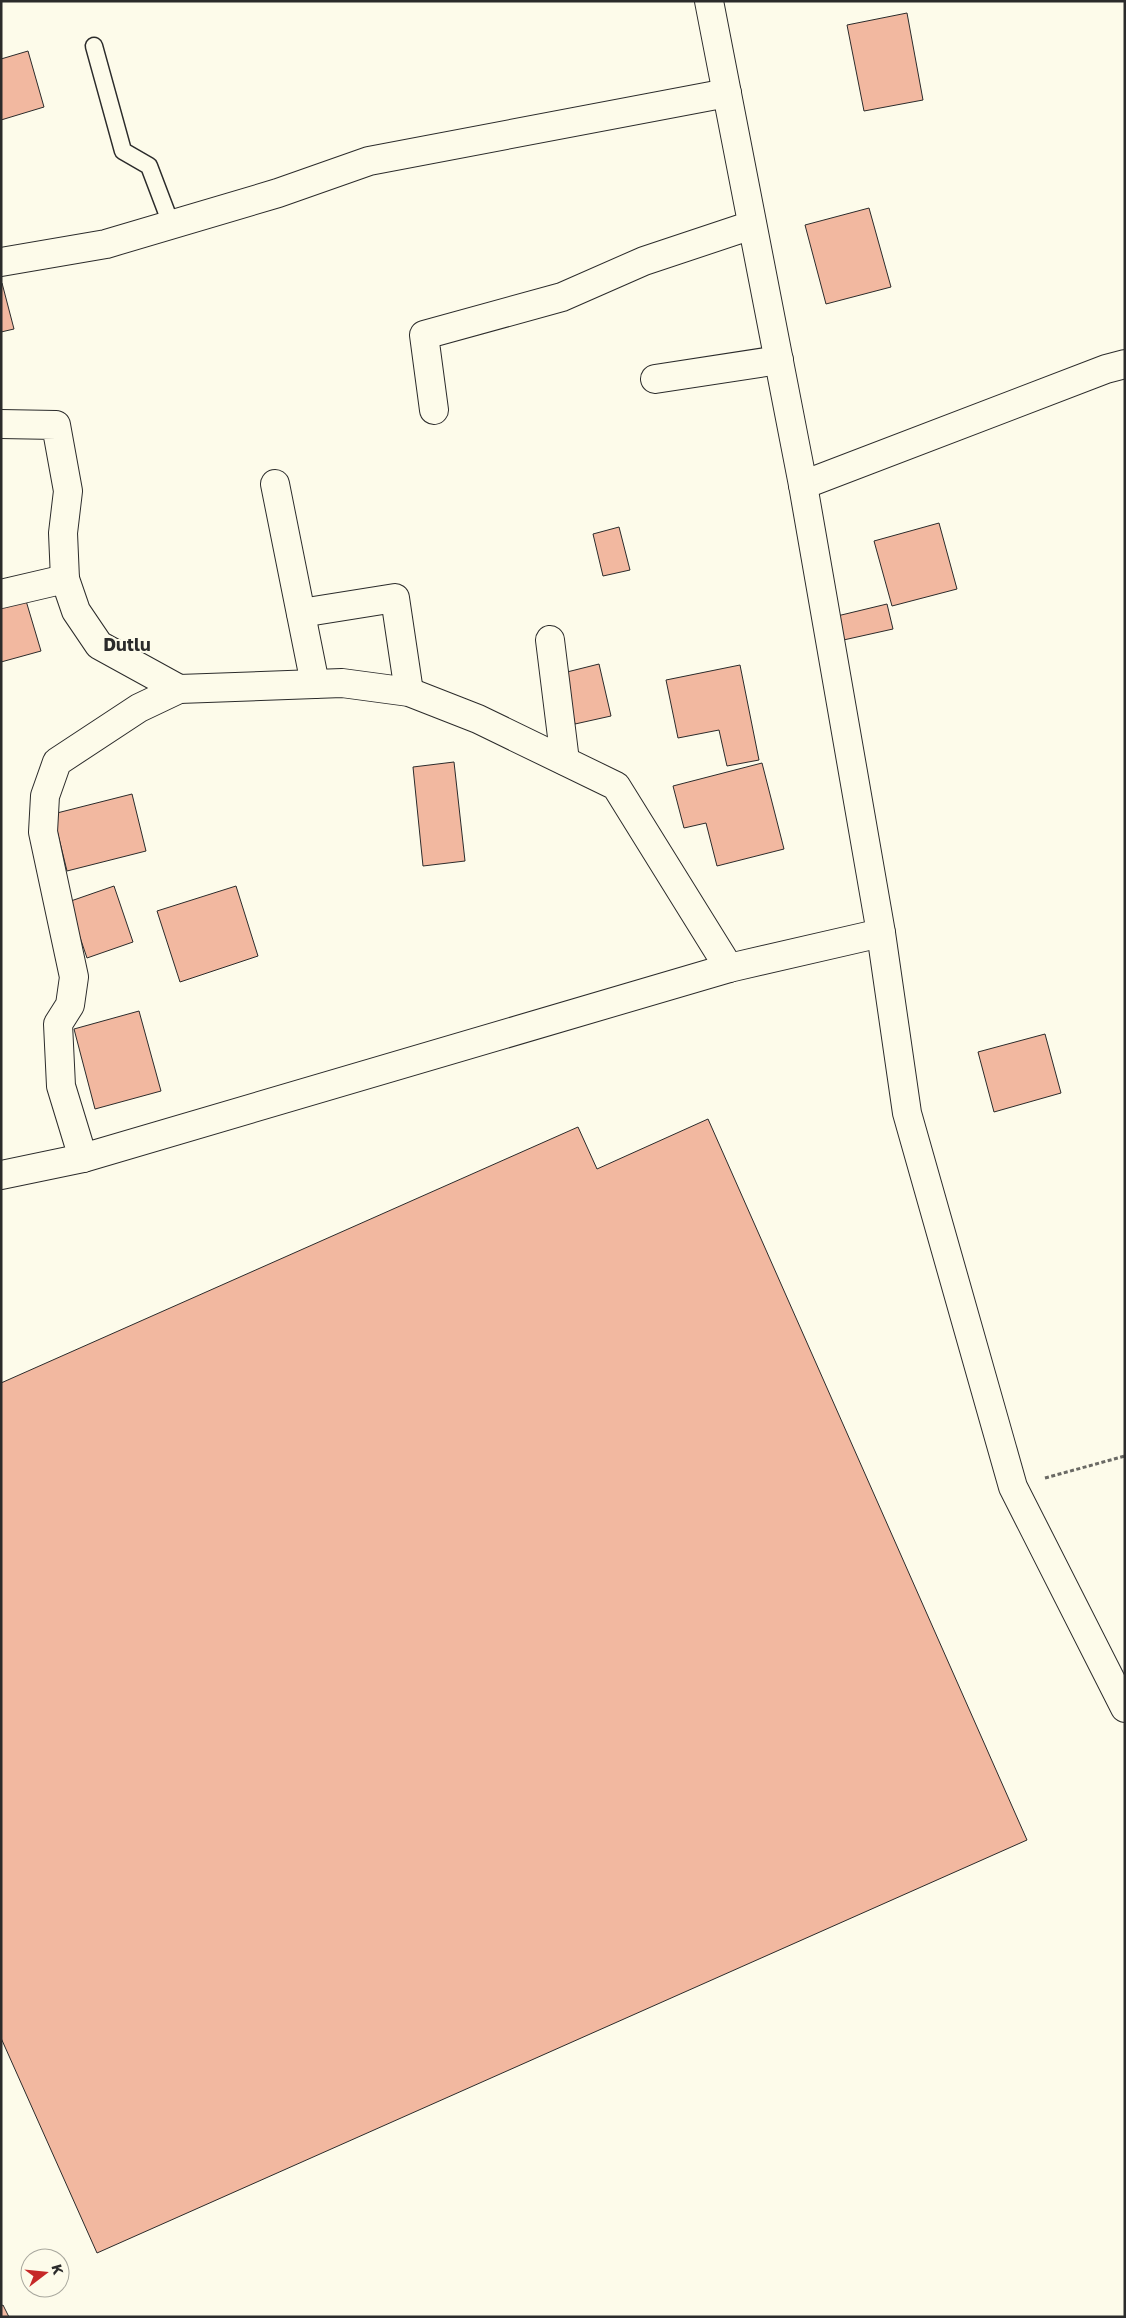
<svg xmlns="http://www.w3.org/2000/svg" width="1126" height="2318" font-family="'Golos Text',sans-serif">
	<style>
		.building { fill: #f2b8a0; stroke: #2b2b2b }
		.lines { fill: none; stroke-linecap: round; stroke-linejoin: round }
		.lane-casing { stroke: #2b2b2b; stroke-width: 19 }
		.street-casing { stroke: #2b2b2b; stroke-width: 30 }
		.secondary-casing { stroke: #2b2b2b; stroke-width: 30 }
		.path { stroke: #6a6964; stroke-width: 3; stroke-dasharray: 4 2.5; stroke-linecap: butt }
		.lane { stroke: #fdfbea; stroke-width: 16 }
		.street { stroke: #fdfbea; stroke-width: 28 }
		.secondary { stroke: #fdfbea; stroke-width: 28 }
		.labels { text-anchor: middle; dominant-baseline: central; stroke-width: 4; stroke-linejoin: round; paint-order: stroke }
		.quarter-label { font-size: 18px; font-weight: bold; fill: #2b2b2b; stroke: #fdfbea }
	</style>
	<rect width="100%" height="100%" fill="#fdfbea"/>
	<g class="building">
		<polygon points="907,13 923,100 864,111 847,25"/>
		<polygon points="28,51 44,107 1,120 1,59"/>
		<polygon points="869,208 891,287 826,304 805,225"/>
		<polygon points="2,283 14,329 1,332 1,284"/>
		<polygon points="939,523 957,589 892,606 874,541"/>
		<polygon points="619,527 630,570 603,576 593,534"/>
		<polygon points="24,594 41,651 1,662 1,600"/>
		<polygon points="887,604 893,629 839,641 833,617"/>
		<polygon points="599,664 611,716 575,724 563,673"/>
		<polygon points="740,665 759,760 727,766 719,730 678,738 666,680"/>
		<polygon points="454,762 465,861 423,866 413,767"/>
		<polygon points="762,763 784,849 717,866 706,823 684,828 673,786"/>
		<polygon points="132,794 146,851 67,871 53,814"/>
		<polygon points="114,886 133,942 87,958 68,902"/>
		<polygon points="236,886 258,956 180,982 157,911"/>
		<polygon points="139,1011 161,1091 95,1109 74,1029"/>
		<polygon points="1045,1034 1061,1093 994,1112 978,1052"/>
		<polygon points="708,1119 1027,1840 97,2253 1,2038 1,1383 578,1127 597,1169"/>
		<polygon points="3,2305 9,2317 1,2317 1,2306"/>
	</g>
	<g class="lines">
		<g class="lane-casing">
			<polyline id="lane" points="94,46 123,151 149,166 171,224"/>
		</g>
		<g class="street-casing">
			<g id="street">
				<polyline points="655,379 779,360"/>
				<polyline points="434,410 424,335 562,297 644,261 752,225"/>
				<polyline points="1,424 56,425 68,491 63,533 65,579 76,611 99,645 179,689"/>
				<polyline points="275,484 315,684"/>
				<polyline points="1,594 65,579"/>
				<polyline points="301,613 395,598 409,692"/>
				<polyline points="550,640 565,761"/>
				<polyline points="83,1158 61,1086 58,1024 70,1005 74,977 43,832 45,796 57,762 139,708 179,689 342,683 409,692 478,719 616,786 729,968"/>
			</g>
		</g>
		<g class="secondary-casing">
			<g id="secondary">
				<polyline points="709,1 803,485 881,933 907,1113 1013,1487 1125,1708"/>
				<polyline points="1,262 106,244 278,193 369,161 727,93"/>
				<polyline points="803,485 1106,369 1125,364"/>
				<polyline points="1,1175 83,1158 729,968 881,933"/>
			</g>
		</g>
		<polyline class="path" points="1045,1478 1125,1456"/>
		<use href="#lane" class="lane"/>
		<use href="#street" class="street"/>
		<use href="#secondary" class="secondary"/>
	</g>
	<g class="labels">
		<g class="quarter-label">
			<text x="127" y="644">Dutlu</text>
		</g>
	</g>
	<rect width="1126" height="2318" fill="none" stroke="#2b2b2b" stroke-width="5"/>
	<g transform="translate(45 2273) rotate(74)"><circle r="24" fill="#fdfbea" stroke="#a9a89e"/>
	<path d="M0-4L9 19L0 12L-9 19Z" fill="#c62828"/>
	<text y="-8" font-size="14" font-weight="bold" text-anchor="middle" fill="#2b2b2b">K</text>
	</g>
</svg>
